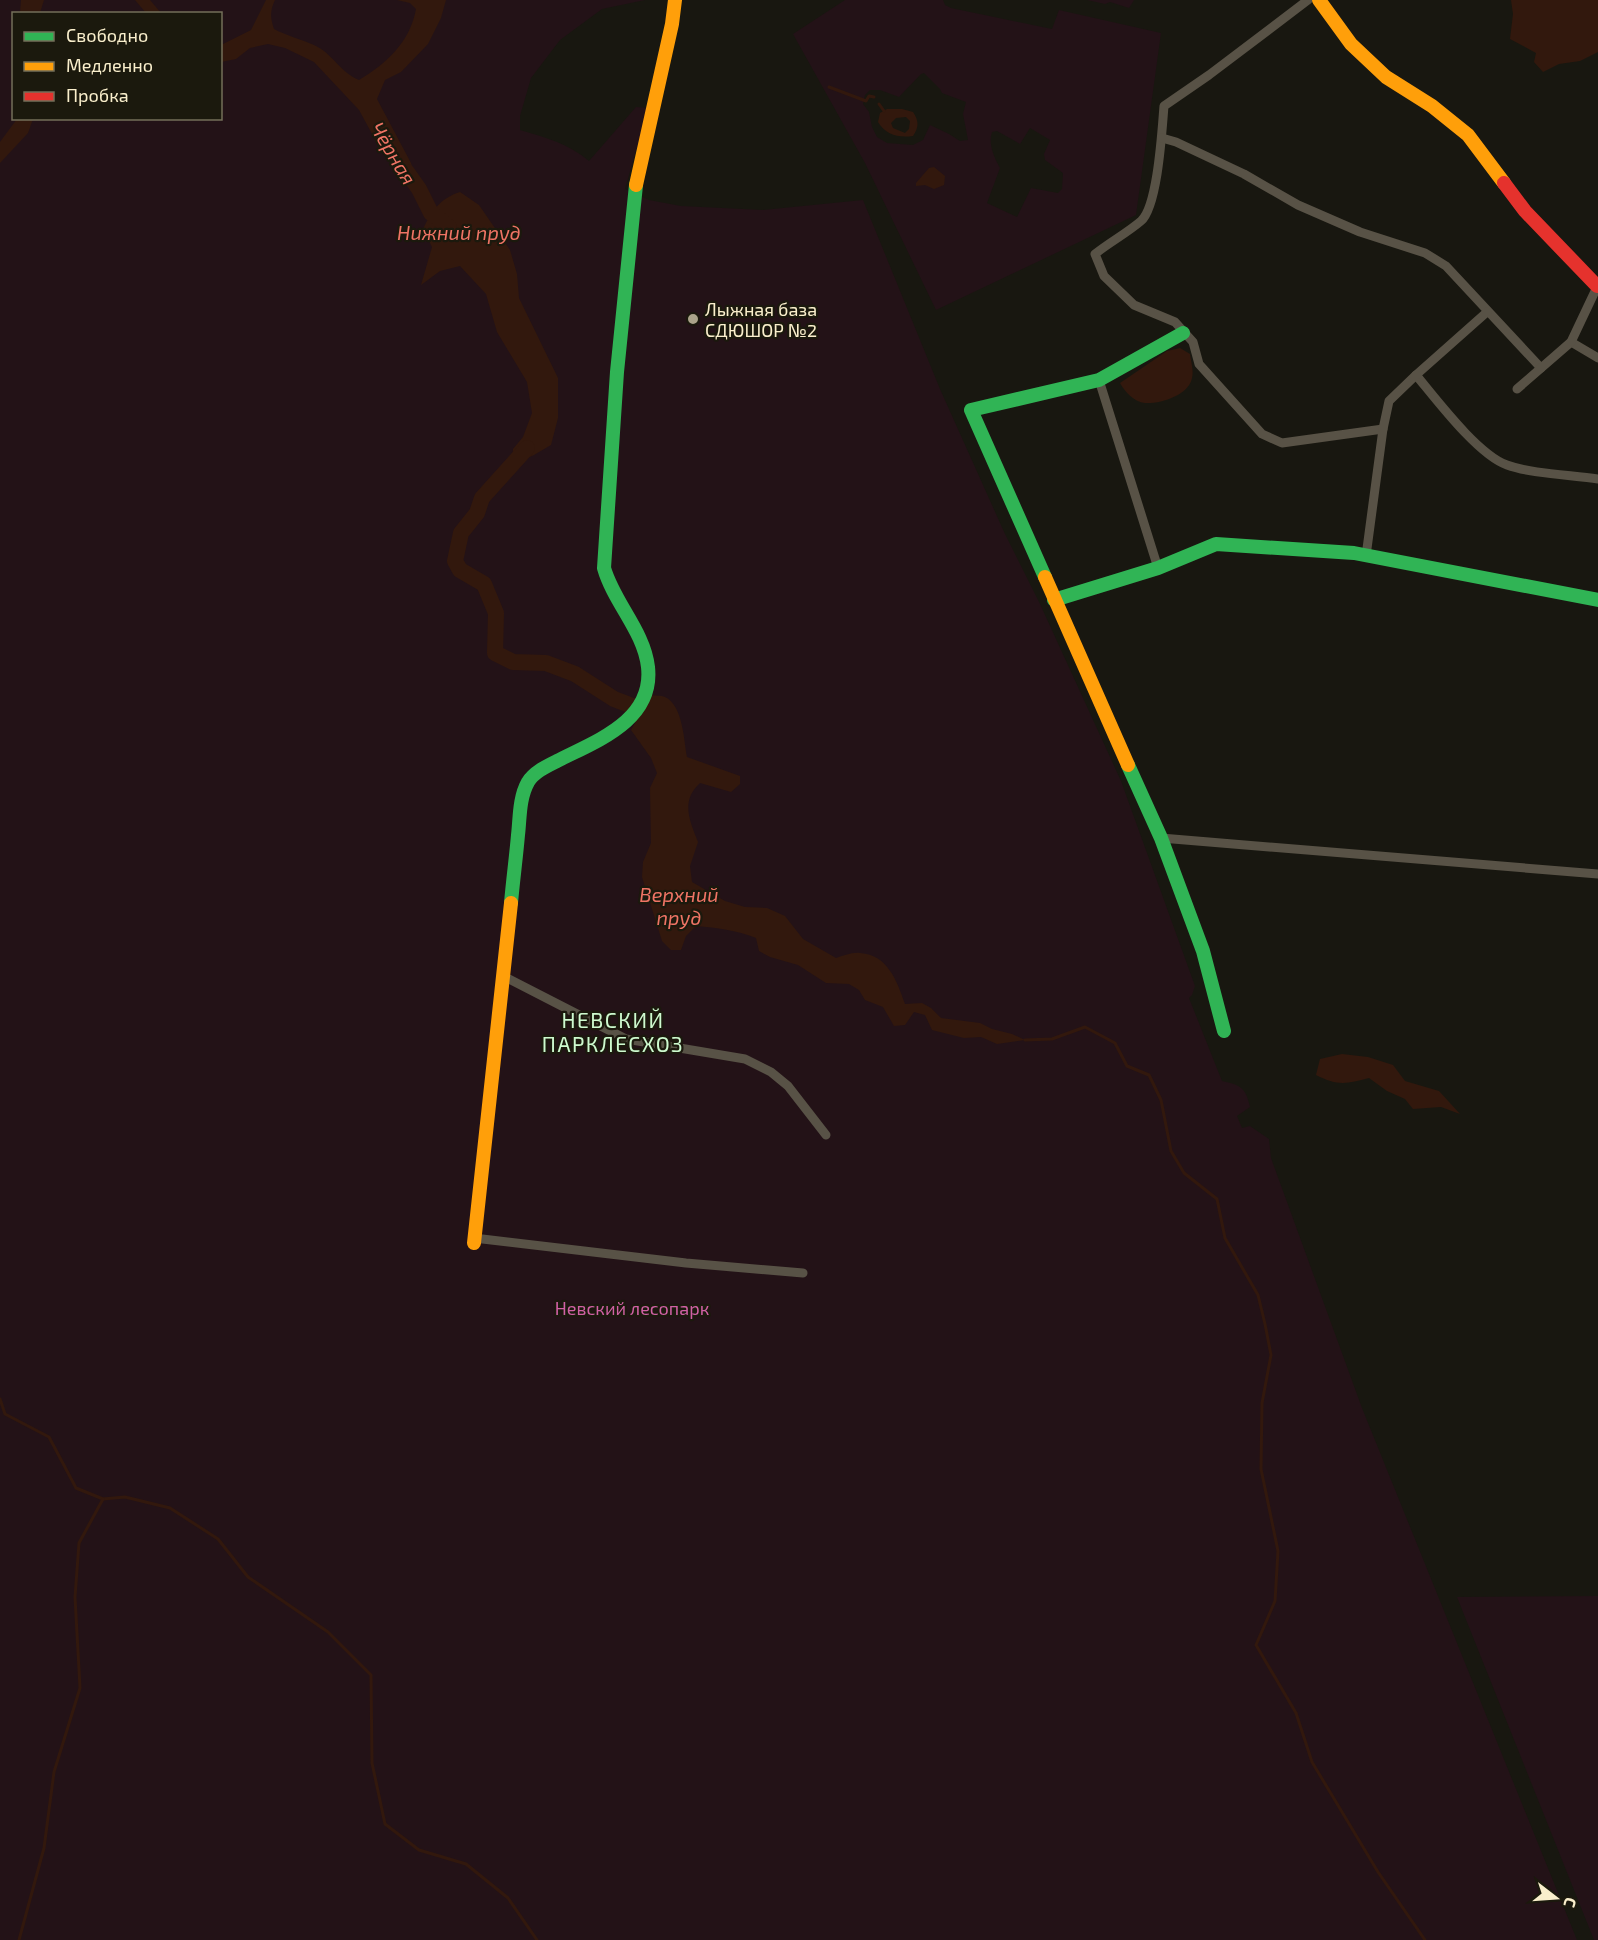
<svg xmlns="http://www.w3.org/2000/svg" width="1598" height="1940" font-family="'Exo 2',sans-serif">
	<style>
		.green { fill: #231217; fill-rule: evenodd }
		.water { fill: #32180d; fill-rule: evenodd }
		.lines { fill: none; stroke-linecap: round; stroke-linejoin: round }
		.stream { stroke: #32180d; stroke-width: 3 }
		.river { stroke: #32180d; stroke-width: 16 }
		.street { stroke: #585246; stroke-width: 9 }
		.fast { stroke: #30b455; stroke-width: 14 }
		.slow { stroke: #ff9f0a; stroke-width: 14 }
		.jam { stroke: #e5322d; stroke-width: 14 }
		.poi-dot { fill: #aba38a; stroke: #1b190d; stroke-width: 2 }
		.labels { text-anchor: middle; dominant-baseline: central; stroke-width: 4.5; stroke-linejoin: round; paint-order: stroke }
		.poi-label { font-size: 18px; fill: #faefcc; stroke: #1b190d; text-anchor: start }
		.park-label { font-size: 18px; fill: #d161a5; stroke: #1b190d }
		.water-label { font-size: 20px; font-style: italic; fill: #ef7465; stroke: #1b190d }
		.quarter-label { font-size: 21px; letter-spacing: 1.5px; fill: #cefacf; stroke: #1b190d }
	</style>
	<rect width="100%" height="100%" fill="#181710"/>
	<g class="green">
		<path d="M0,0H645L602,9L560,40L531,78L520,116V130C545,137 569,144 589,161L636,107L648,108L625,189L649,200L681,206L763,210L863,200L940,389L1005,534L1040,604L1121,781L1195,986L1192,995L1189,998L1222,1081C1241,1085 1246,1088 1250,1107L1237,1116L1242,1128L1250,1126L1269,1139L1271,1158L1362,1408L1577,1940H0ZM14,14H220V118H14Z"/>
		<path d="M845,0H943L945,5L951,8L1052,29L1059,10L1161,33L1136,215L936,310L865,163L793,34ZM924,73L940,89L942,93L966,102L963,114L968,140L960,141L949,134L930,125L923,140L913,145L887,143L877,137L872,127L869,112L863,104L865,95L870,90H880L899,97L921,74ZM1030,128L1050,140L1044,154L1045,160L1063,173L1062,189L1058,193L1031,188L1017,217L987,203L1000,168C994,157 988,144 992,132L997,131L1020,144Z"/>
		<polygon points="1087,0 1134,0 1129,8 1110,2 1105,4"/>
		<polygon points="1598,1596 1598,1940 1594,1940 1457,1597"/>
	</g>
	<g class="water">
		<polygon points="21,0 44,0 40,13 20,13"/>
		<polygon points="135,0 150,0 161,13 146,13"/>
		<path d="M266,0H275C270,11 270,17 274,29C287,36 301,39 314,45C332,53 341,73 359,80C387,63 410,42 416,9L410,3L397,0H446L441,18L428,44L401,72L385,80L377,99L411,163L419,189L399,172L377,143L359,110L314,62L285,48L268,44L250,48L236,59L221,62V45L251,30Z"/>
		<polygon points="1511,0 1598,0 1598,52 1580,61 1559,64 1543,72 1534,62 1536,53 1510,39 1513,14"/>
		<path d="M887,109H902L913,112C919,121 919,127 913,136C898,138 886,135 878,122L880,113ZM906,117L910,121L909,129L905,133L893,128L891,123L896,118Z"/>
		<polygon points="17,119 33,119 28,133 0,163 0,142"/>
		<polygon points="934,167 945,176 944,185 934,189 925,185 916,186 916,183 929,168"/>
		<path d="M460,192L479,205L510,250L517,274L519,298L558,378V418L551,445L534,455L512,465L513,449L523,437L532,413L527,382L497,332L486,294L460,266L440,271L421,285L432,247L423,229C432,211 439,199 460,192Z"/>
		<path d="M1180,348L1190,354C1191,362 1194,371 1192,378C1189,395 1161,404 1145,403C1134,402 1125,392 1120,383L1167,351Z"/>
		<path d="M651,695C655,696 661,695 665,697C683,705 684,741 687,757L740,776V784L731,792L700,783C680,801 690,821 698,842L690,866L692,882L725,901L745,907L767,908L785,916L803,939L836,958C843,956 852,952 860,953C888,955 897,981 905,1004L922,1003L931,1008L941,1018L980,1023L992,1029L1012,1034L1025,1040L997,1044L981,1037L964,1038L932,1030L925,1015L914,1012L905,1025L894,1026L883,1007L865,1000L859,990L849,984L826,983L798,965L770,957L759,951L756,938C736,930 717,928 696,926L686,936L681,950H671L662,941L642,877L643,862L651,843L650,788L657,773L651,758L631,730Z"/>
		<path d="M1342,1054L1368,1057L1393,1065L1405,1081L1439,1091L1460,1114L1441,1107L1413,1109L1405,1099L1387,1091L1369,1078C1347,1084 1337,1086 1316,1075L1320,1059Z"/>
	</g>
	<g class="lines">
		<g class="stream">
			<polyline points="829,87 866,101 869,96 874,97"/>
			<polyline points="879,104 884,111"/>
			<polyline points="1025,1040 1052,1039 1085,1027 1115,1043 1127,1066 1149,1075 1161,1100 1171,1151 1184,1173 1217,1199 1225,1238 1258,1295 1265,1324 1271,1355 1262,1403 1261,1469 1278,1551 1275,1601 1256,1645 1296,1713 1312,1762 1378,1872 1425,1940"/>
			<polyline points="0,1399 5,1414 49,1437 76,1488 103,1499 125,1497 170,1508 218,1539 248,1577 328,1632 371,1675 372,1763 385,1824 419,1850 466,1864 508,1898 537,1940"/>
			<polyline points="19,1940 44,1848 54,1772 80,1688 75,1597 79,1543 103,1499"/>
		</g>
		<g class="river">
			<polyline points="407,172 419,189 431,213 449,227"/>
			<polyline points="527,448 482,498 477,513 461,533 455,561 460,570 484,584 496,613 495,653 513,662 546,663 575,674 614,699 635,707"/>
		</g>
		<g class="street">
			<path d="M1308,0L1209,75L1164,106C1162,129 1158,206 1141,221C1127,233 1110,242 1095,254L1104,276L1134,305L1175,322L1193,342L1199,364L1262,434L1282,443L1383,429"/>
			<polyline points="1162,138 1176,142 1244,174 1298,205 1360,232 1425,253 1446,266 1541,368"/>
			<polyline points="1571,342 1598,358"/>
			<path d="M1416,375C1436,399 1478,455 1507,465C1532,474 1571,475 1598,479"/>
			<polyline points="1099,380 1158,568"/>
			<polyline points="1517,389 1571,342 1598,285"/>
			<polyline points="1366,556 1383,429 1389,401 1416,375 1487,312"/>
			<polyline points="1161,838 1598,874"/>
			<polyline points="503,976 626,1039 745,1059 771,1072 788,1086 826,1135"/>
			<polyline points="474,1238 686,1263 803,1273"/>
		</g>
		<g class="fast">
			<polyline points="1045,577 971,410 1099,380 1183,333"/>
			<polyline points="1054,600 1158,568 1216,544 1354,553 1598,600"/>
			<polyline points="1128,765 1161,838 1203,951 1224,1031"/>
			<path d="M511,903C513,880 516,858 518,835C520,818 519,798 528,782C534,772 547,766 557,761C596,741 654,721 648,667C644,631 614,603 604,568L617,372L636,185"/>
		</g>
		<g class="slow">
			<polyline points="1319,0 1351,44 1386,77 1432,106 1468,135 1504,183"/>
			<polyline points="636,185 672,24 675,0"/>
			<polyline points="1045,577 1128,765"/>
			<polyline points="474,1243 511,903"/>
		</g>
		<polyline class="jam" points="1504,183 1525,211 1597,286"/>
	</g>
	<circle class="poi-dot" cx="693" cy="319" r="6"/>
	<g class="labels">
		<g class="poi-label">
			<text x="705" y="309">Лыжная база<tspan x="705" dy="21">СДЮШОР №2</tspan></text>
		</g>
		<g class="park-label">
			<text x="632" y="1308">Невский лесопарк</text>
		</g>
		<g class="water-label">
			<text transform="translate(394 153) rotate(59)">Чёрная</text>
			<text x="459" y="232">Нижний пруд</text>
			<text x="679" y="894">Верхний<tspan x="679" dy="23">пруд</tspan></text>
		</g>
		<g class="quarter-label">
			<text x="613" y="1019">НЕВСКИЙ<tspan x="613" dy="24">ПАРКЛЕСХОЗ</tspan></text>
		</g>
	</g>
	<rect x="12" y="12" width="210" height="108" fill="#1b190d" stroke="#746f59" stroke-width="1.5"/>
	<rect x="24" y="32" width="30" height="9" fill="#30b455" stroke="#746f59" stroke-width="1.5"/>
	<text x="66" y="42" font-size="18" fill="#faefcc">Свободно</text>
	<rect x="24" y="62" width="30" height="9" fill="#ff9f0a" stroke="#746f59" stroke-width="1.5"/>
	<text x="66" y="72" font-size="18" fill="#faefcc">Медленно</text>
	<rect x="24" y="92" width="30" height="9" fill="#e5322d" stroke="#746f59" stroke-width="1.5"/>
	<text x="66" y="102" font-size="18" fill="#faefcc">Пробка</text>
	<g transform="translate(1556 1898) rotate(107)" stroke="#1b190d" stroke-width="4.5" paint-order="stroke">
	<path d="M0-4.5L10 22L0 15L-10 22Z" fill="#faefcc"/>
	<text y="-9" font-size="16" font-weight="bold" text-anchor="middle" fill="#faefcc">С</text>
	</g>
</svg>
